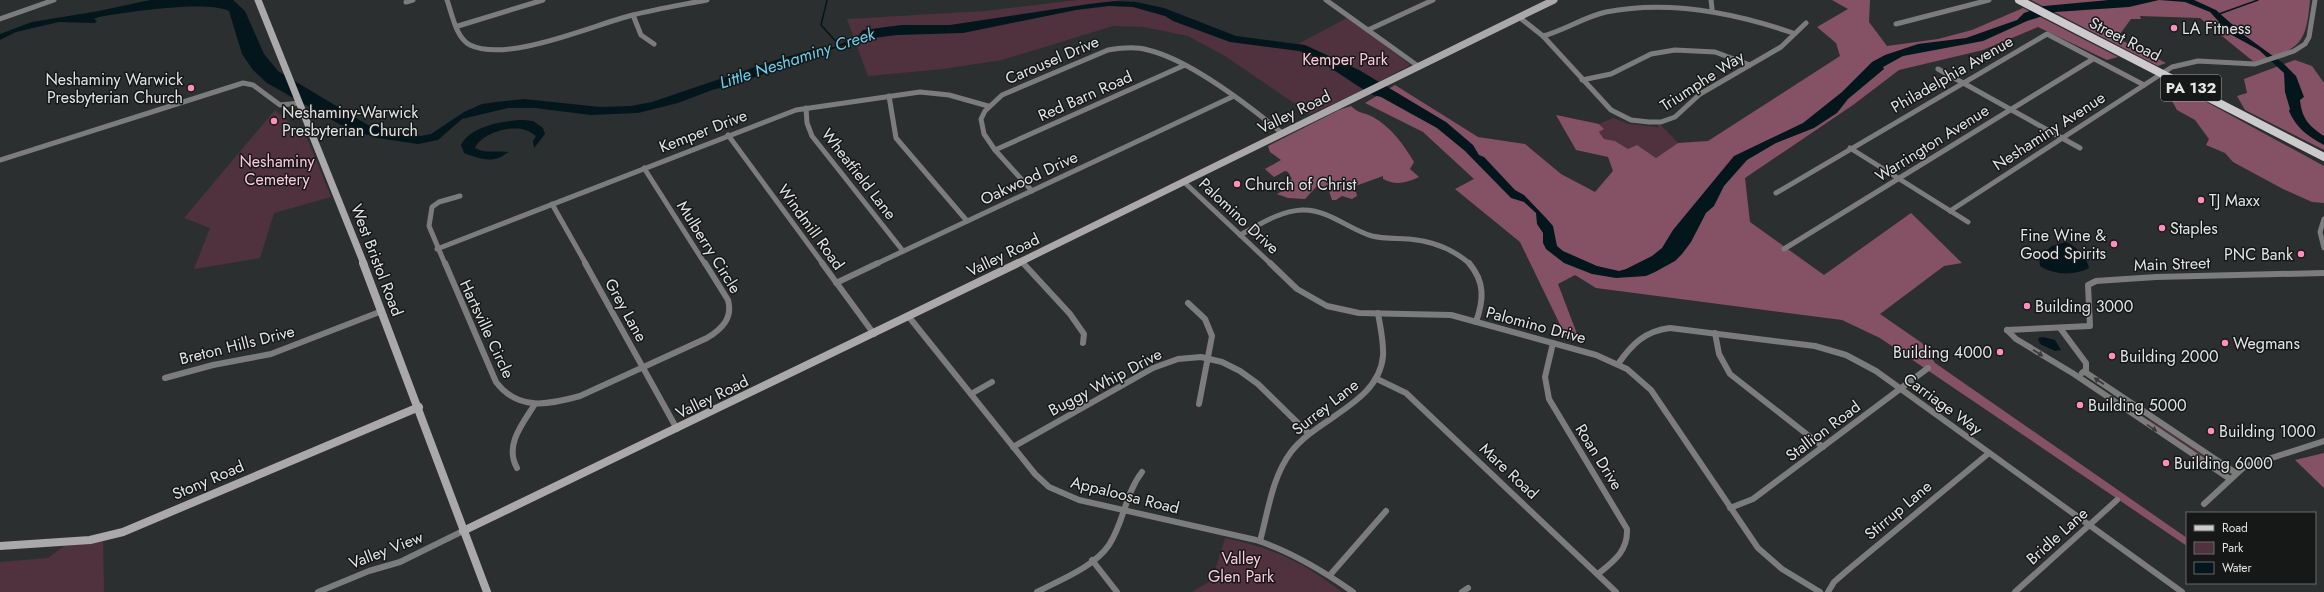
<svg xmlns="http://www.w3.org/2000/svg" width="2324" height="592" font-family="Jost,sans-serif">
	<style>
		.green { fill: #4f323d }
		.forest { fill: #855265 }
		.water { fill: #03161c }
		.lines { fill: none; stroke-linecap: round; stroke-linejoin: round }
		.stream { stroke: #03161c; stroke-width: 1.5 }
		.street-far1 { stroke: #7d7c7c; stroke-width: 5 }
		.street { stroke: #7d7c7c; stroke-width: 6 }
		.secondary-far1 { stroke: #aaa8a9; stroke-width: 7 }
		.secondary { stroke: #aaa8a9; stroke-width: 8 }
		.primary { stroke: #cdcacb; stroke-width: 8 }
		.oneway { fill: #3a3a3a }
		.poi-dot { fill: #ff8ebb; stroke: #161717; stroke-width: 1.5 }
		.labels { text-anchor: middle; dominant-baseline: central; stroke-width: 3; stroke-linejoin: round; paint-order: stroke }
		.shield { fill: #161717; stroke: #a5a6a7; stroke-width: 1 }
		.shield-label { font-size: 15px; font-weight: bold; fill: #e2e4e5 }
		.poi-label { font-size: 16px; fill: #e2e4e5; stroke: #161717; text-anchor: start }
		.street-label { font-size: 16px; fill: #e2e4e5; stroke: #161717 }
		.park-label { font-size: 16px; fill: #fdcadc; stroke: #161717 }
		.water-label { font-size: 17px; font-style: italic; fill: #6bcfee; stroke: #161717 }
	</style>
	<rect width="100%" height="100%" fill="#2c2f30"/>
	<g class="green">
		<polygon points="1077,0 1116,0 1157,10 1239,38 1296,45 1349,17 1410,65 1361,91 1310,114 1225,56 1188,36 1144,27 1113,26 1002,60 943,69 868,76 847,19 985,11"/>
		<polygon points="275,110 307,138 331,197 274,213 260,258 194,269 210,228 184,218"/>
		<polygon points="1613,118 1629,124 1658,127 1658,122 1678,143 1656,158 1637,145 1628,149 1615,141 1604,139 1599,132 1604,129 1599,124"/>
		<polygon points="2150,419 2231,472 2231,474 2228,474 2148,422"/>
		<path d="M1225,538C1275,549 1301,561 1342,592H1192L1212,580Z"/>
		<polygon points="103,541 104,592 0,592 0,562 48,558 64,546"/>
	</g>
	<g class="forest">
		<polygon points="1832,0 1870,0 1869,22 1887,46 1938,39 1972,30 2023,8 2118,57 2107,60 2038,27 1983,50 1899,70 1853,105 1745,178 1750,222 1824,275 1911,213 1962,263 1944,266 1880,314 1922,343 1935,363 2187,538 2187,546 1880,338 1842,320 1596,288 1575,275 1558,284 1579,339 1567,339 1520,242 1455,189 1474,179 1423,132 1365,103 1395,85 1478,137 1525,144 1561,174 1595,192 1613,171 1608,157 1576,150 1556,115 1599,124 1604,129 1599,132 1604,139 1615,141 1628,149 1637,145 1656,158 1678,143 1708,141 1840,56 1836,43 1817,27 1848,9"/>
		<path d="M2031,0H2310C2306,48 2298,49 2254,62L2200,18L2140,16L2141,19H2131L2117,38L2166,63L2158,66Z"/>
		<polygon points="2295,60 2312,66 2324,83 2324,150 2245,110 2237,96 2247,93 2244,79"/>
		<polygon points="2190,93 2324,166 2324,203 2312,202 2283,189 2233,162 2225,153 2206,145 2209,139 2195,120 2177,110 2172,101"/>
		<path d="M1351,106C1359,114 1364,112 1373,117C1392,128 1403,144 1414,162L1410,169L1419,177C1406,183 1396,186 1383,179V176L1350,188L1356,192L1357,196L1352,199L1342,196L1336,200H1332L1328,188L1318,185L1305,199L1288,198L1277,194L1284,190L1283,183L1292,179L1288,172L1285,171L1274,177L1265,169L1281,160L1270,152L1268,146L1339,110Z"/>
		<polygon points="2324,453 2324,488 2295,460"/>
	</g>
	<g class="water">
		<path d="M150,0H233L245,11L264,54L278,71L368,125L391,131L421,136L431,134L464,112L482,104L496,102L524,99L600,107L631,106L652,102L779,59L811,50L834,47L858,36L863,30L902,25H950L1089,4L1115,1L1136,2L1164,8L1236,36L1305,45L1359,70L1446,122L1473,145L1479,155L1484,157L1515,190L1524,195L1546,218L1553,226L1557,246L1563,251L1597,266L1619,271L1626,269L1652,256L1662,248L1673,230L1734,156L1803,123L1842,92L1872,62L1885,55L1918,44L1966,38L2017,20L2024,13L2044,6L2109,0H2194L2216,10L2244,35L2284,64L2296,76L2304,97L2300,100C2302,119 2309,126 2324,136V145C2308,136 2297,129 2289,111L2290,109L2285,92L2284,73L2259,50L2230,34L2210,12L2185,2L2159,0L2129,7L2055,12L2027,21L1983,41L1903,56L1883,67L1884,69L1848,99L1837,113L1814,128L1776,143L1747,160L1724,186L1714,206L1706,213L1691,242L1682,254L1675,261L1655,272L1646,276L1616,278L1592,274L1564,263L1546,249L1543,243V233L1537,224L1536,213L1524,202L1511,198L1465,151L1437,128L1381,97L1373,95L1361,88L1311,55L1299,51L1230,42L1173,21L1165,16L1133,7L1109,6L1076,10L963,33L897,35L858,40L733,85L712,90L678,103L638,113L591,115L535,108H508L462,119L438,140L418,144L378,138L348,129L267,83L253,70L242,54L229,11C207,0 126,12 99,17L94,19L97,21L95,23L59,22L16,32L0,40V34L32,22L99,11Z"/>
		<path d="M524,120L533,121L543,128L545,134L534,148L533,141L536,136C532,134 530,131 525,130C510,125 482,133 475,148C486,154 497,150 509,152C504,154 503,157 498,158C488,162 474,157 464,153L461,145C470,126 505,120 524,120Z"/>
		<path d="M2066,242C2075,245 2088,259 2089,268C2074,276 2054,275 2040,266L2039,257L2052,246Z"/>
		<polygon points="2043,337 2055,340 2061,350 2055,351 2040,344 2038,338"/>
	</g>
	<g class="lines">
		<g class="stream">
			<polyline points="827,0 821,25 840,46"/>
			<polyline points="2219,14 2258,0"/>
		</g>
		<g class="street-far1">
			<path d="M447,0C452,14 456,38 470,45C507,63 591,26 629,16C655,9 681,5 707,0"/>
			<polyline points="1326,0 1418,66"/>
			<polyline points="1711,0 1712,9"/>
			<polyline points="406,2 413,0"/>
			<polyline points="633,15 641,35 654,44"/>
			<polyline points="1519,17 1543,36 1611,110 1631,120 1649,122 1661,122 1675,117 1700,94 1781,47 1806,23"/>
			<polyline points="0,19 54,0"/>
			<polyline points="1896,24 1989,0"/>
			<polyline points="458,26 543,0"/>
			<polyline points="1368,30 1433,0"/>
			<path d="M1543,36C1565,30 1584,17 1606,12C1667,0 1735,13 1793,33"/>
			<polyline points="1938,69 2080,148"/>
			<polyline points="1582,80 1611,74 1651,54 1675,50 1715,52 1750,65"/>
			<polyline points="889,96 896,138 967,221"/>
			<polyline points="806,108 807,123 812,136 903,251"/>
			<polyline points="728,135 823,264"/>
			<polyline points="1850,148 1968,222"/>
			<polyline points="995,150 1185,65"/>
			<polyline points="0,160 243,83 253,85 280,105 300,103"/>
			<polyline points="644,168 705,264"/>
			<polyline points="1184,182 1271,264"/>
			<path d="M1032,191L995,150L984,134L981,119L985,111L1002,95L1108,50C1120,48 1135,46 1148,50C1190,60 1248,105 1282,133"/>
			<polyline points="1776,193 2047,34 2144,85"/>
			<polyline points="552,204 586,264"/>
			<polyline points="1950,211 2172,67 2198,61 2255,64 2294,51 2305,44 2309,37 2315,0"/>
			<polyline points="2324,219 2320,232 2324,248"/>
			<path d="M1240,235C1259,225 1279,211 1302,210C1328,209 1348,229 1372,236C1384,239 1397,238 1409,239C1432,241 1453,249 1470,264"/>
			<polyline points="437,249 796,110 920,92 949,95 988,106"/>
			<polyline points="1784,249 2093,59"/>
			<polyline points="1022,262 1024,264"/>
			<polyline points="445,264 429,226 432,207 439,202 460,196"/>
			<polyline points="876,264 1234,96"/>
		</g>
		<g class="street">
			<path d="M445,263L496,382C518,411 548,405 580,396L707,338C722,329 733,318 728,300L705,263"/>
			<polyline points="585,263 677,429"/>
			<polyline points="822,263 874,334"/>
			<polyline points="1023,263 1070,314 1084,334 1083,343"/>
			<polyline points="1270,263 1297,289 1327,306 1359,313 1451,315 1596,355 1627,369 1651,390 1758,548 1782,569 1820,592"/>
			<path d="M1469,263C1485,282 1484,299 1476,322"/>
			<polyline points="836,283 878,263"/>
			<polyline points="1188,303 1205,319 1212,336 1199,404"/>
			<path d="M909,317L1035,474L1049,487L1079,500L1256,540C1292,552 1322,570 1353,592"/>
			<polyline points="2060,328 2086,363 2086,370 2082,373"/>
			<polyline points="2007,330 2090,326 2088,285 2096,281 2156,277 2324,273"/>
			<polyline points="2007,330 2016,339 2074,374 2230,479"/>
			<polyline points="1715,333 1719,354 1730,374 1823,447"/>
			<path d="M1553,343L1545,377L1549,399L1627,529C1628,551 1614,561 1598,574"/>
			<path d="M1618,364C1632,344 1645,331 1670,328L1815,346L1846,355L1876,371L2182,592"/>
			<polyline points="2085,372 2236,473"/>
			<polyline points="165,378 213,365 271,354 382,311"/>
			<polyline points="1377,379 1406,393 1616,592"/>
			<polyline points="971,394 992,382"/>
			<polyline points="1013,447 1153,368 1178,359 1201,357 1222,362 1240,371 1258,384 1308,433"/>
			<path d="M517,468C504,445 523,423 535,404"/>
			<polyline points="2204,504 2244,467 2324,441"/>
			<polyline points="1730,508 1753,499 1928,368"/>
			<path d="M1260,541C1268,512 1272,477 1291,452C1318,417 1379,403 1383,356C1384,342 1380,326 1378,313"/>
			<polyline points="1092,560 1117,592"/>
			<polyline points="1330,575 1386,511"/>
			<polyline points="318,592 369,571 400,562 463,531"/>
			<path d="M1037,592C1060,580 1094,567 1109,545C1124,522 1125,494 1142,472"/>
			<polyline points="1462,592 1468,588"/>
			<polyline points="1828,592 1834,582 1849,569 1989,453"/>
			<polyline points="2015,592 2117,500"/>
		</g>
		<g class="secondary-far1">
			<polyline points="258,0 364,264"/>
			<polyline points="1016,264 1554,0"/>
		</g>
		<g class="secondary">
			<polyline points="363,263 487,592"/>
			<polyline points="463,531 1018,263"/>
			<polyline points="0,546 90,540 123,532 419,407"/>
		</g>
		<polyline class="primary" points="2019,0 2324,157"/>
	</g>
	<defs><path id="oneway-solid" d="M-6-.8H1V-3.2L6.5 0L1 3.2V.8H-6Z"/></defs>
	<g class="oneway">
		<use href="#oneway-solid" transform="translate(2038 353) rotate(33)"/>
		<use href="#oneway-solid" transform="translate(2099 381) rotate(-147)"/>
		<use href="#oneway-solid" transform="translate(2152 428) rotate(34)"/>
	</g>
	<g class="poi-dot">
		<circle cx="2174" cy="28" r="4"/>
		<circle cx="191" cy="88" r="4"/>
		<circle cx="274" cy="121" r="4"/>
		<circle cx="1237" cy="184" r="4"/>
		<circle cx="2201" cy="200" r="4"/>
		<circle cx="2162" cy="228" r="4"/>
		<circle cx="2114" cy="244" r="4"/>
		<circle cx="2301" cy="254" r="4"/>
		<circle cx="2027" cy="306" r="4"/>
		<circle cx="2225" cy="343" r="4"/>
		<circle cx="2000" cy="352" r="4"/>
		<circle cx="2112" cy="356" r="4"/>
		<circle cx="2080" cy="405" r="4"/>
		<circle cx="2211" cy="431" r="4"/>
		<circle cx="2166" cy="463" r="4"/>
	</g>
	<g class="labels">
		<rect class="shield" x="2161" y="75" width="60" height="26" rx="3"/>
		<g class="shield-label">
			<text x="2191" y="88">PA 132</text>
		</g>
		<g class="poi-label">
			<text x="2182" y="28">LA Fitness</text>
			<text x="183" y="79" text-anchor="end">Neshaminy Warwick<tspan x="183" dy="18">Presbyterian Church</tspan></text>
			<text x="282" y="112">Neshaminy-Warwick<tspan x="282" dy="18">Presbyterian Church</tspan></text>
			<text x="1245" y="184">Church of Christ</text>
			<text x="2209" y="200">TJ Maxx</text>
			<text x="2170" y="228">Staples</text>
			<text x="2106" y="235" text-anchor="end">Fine Wine &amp;<tspan x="2106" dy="18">Good Spirits</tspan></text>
			<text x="2293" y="254" text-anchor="end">PNC Bank</text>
			<text x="2035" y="306">Building 3000</text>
			<text x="2233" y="343">Wegmans</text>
			<text x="1992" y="352" text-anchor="end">Building 4000</text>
			<text x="2120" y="356">Building 2000</text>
			<text x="2088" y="405">Building 5000</text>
			<text x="2219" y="431">Building 1000</text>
			<text x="2174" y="463">Building 6000</text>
		</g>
		<g class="street-label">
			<text transform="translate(2125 39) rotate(27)">Street Road</text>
			<text transform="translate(1052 60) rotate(-23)">Carousel Drive</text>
			<text transform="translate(1952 74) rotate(-30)">Philadelphia Avenue</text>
			<text transform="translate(1702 81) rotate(-33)">Triumphe Way</text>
			<text transform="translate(1085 96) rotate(-24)">Red Barn Road</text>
			<text transform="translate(1294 112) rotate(-26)">Valley Road</text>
			<text transform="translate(703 131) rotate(-21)">Kemper Drive</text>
			<text transform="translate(2049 131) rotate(-33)">Neshaminy Avenue</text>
			<text transform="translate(1932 143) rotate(-32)">Warrington Avenue</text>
			<text transform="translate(859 174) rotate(52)">Wheatfield Lane</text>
			<text transform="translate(1029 178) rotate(-25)">Oakwood Drive</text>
			<text transform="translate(1239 216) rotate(43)">Palomino Drive</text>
			<text transform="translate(811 227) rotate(54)">Windmill Road</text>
			<text transform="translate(709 247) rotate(58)">Mulberry Circle</text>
			<text transform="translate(1003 255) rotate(-26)">Valley Road</text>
			<text transform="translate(377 260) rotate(69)">West Bristol Road</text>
			<text transform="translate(2172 264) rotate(-2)">Main Street</text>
			<text transform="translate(626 310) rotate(61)">Grey Lane</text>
			<text transform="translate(1536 325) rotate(15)">Palomino Drive</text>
			<text transform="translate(487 329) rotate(65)">Hartsville Circle</text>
			<text transform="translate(237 345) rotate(-14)">Breton Hills Drive</text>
			<text transform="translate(1105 382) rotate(-28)">Buggy Whip Drive</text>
			<text transform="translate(712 397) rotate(-26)">Valley Road</text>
			<text transform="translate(1943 404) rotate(36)">Carriage Way</text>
			<text transform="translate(1325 407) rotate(-38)">Surrey Lane</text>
			<text transform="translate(1823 431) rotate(-37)">Stallion Road</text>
			<text transform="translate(1599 457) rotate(58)">Roan Drive</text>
			<text transform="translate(1509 471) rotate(43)">Mare Road</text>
			<text transform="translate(208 480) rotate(-23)">Stony Road</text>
			<text transform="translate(1125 495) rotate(14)">Appaloosa Road</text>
			<text transform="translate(1898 510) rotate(-40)">Stirrup Lane</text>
			<text transform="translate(2057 536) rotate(-42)">Bridle Lane</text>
			<text transform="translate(386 550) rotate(-21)">Valley View</text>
		</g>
		<g class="park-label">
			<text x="1345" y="59">Kemper Park</text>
			<text x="277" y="161">Neshaminy<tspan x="277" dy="18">Cemetery</tspan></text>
			<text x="1241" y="558">Valley<tspan x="1241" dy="18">Glen Park</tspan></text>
		</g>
		<g class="water-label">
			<text transform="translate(797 58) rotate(-18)">Little Neshaminy Creek</text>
		</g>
	</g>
	<rect x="2186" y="512" width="130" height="72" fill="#161717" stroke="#686969"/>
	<rect x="2194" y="525" width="20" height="6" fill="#cdcacb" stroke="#686969"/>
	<text x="2222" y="532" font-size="12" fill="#e2e4e5">Road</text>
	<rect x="2194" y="542" width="20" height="12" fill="#4f323d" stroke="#686969"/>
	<text x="2222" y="552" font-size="12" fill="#e2e4e5">Park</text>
	<rect x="2194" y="562" width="20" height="12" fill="#03161c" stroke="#686969"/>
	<text x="2222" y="572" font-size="12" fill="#e2e4e5">Water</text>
</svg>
